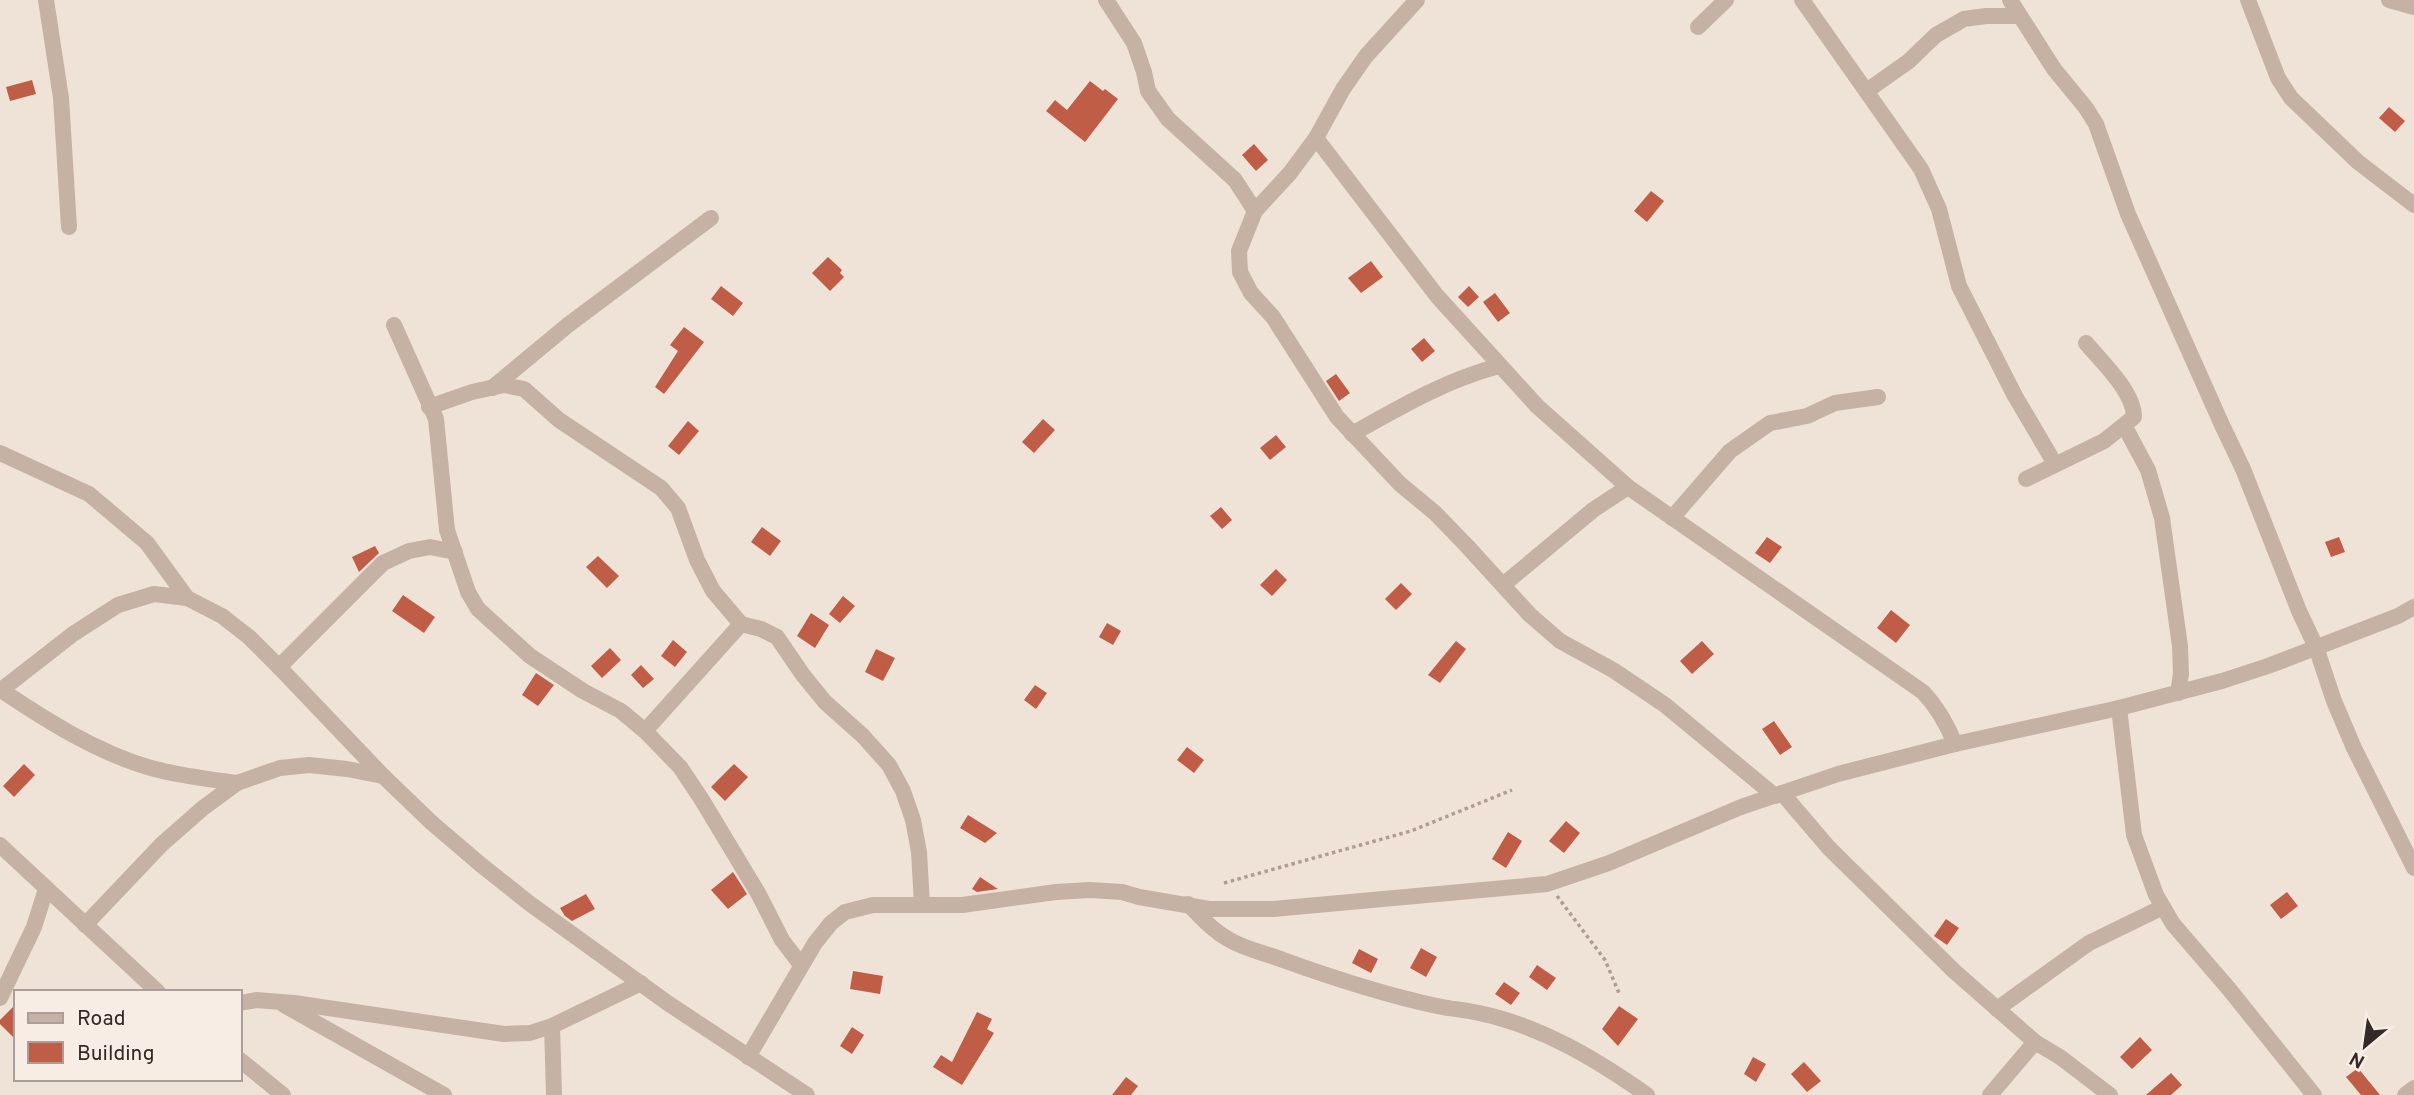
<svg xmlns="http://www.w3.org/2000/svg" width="2414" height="1095" font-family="Overpass,sans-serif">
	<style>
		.building { fill: #bf5d47 }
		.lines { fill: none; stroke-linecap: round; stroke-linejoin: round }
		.path { stroke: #b29c90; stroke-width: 3.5; stroke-dasharray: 3.5 3.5; stroke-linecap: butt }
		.minor { stroke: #c6b2a5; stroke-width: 16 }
	</style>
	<rect width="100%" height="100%" fill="#efe3d8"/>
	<g class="building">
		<polygon points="32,80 36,94 10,101 6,87"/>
		<polygon points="1090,81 1103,91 1105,89 1118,99 1085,142 1046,111 1055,100 1067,110"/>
		<polygon points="2389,107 2405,121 2395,132 2379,118"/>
		<polygon points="1254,144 1268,160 1256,171 1242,155"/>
		<polygon points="1651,191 1664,201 1647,222 1634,211"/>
		<polygon points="828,257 842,270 840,273 844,277 830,291 812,273"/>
		<polygon points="1371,261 1383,277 1361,293 1348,278"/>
		<polygon points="721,286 743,303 733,316 711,299"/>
		<polygon points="1469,286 1479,297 1468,307 1458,297"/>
		<polygon points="1495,293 1510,313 1498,322 1483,302"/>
		<polygon points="684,327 704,342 664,394 655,387 678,351 670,345"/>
		<polygon points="1424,338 1435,351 1422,362 1411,349"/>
		<polygon points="1336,374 1350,393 1339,401 1326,381"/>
		<polygon points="1043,419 1055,430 1034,453 1022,442"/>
		<polygon points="688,421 699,431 679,455 668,446"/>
		<polygon points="1276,435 1286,447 1270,460 1260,448"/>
		<polygon points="1221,507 1232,520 1222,529 1210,516"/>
		<polygon points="762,527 781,541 770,556 751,542"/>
		<polygon points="1767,537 1782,547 1770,563 1755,553"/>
		<polygon points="2339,537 2345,552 2331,557 2325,542"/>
		<polygon points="375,546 379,553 359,572 352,557"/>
		<polygon points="598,556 619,576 607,588 586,567"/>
		<polygon points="1276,569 1287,580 1272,596 1260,585"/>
		<polygon points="1401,583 1412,594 1396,610 1385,599"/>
		<polygon points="403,595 435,617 424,633 392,611"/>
		<polygon points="843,596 855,606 840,623 829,614"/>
		<polygon points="1891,610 1910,625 1896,643 1877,628"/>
		<polygon points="811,613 829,625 815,648 797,636"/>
		<polygon points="1107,623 1121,631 1113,645 1099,637"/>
		<polygon points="673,640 687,652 675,667 661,656"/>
		<polygon points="1456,641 1466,649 1440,683 1428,675"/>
		<polygon points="1702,641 1714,654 1692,674 1680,661"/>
		<polygon points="610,648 621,660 602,678 591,666"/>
		<polygon points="876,649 895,658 883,681 865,672"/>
		<polygon points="641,665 654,679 643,688 631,675"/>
		<polygon points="536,673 554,685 538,706 522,695"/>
		<polygon points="1035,685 1047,693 1036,709 1024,700"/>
		<polygon points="1774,721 1792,747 1780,755 1762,729"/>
		<polygon points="1187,747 1204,760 1194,773 1177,760"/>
		<polygon points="24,764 35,775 14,797 3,786"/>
		<polygon points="734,764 748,777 725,801 711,787"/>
		<polygon points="968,815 997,833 985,843 960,828"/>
		<polygon points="1566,821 1580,833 1564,853 1549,841"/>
		<polygon points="1508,832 1522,841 1506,868 1492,859"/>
		<polygon points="733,872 747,894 728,909 711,890"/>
		<polygon points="980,877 998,889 977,892 972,889"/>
		<polygon points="2287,892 2298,906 2281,919 2270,905"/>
		<polygon points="586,894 595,909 572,921 565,916 560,908"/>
		<polygon points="1946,919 1959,928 1947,945 1934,936"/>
		<polygon points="1421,948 1437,957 1426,977 1410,968"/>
		<polygon points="1359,949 1378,959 1371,973 1352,963"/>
		<polygon points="1537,965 1556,978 1547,990 1529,977"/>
		<polygon points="853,971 883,976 880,994 850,989"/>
		<polygon points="1504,982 1520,993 1511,1005 1495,994"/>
		<polygon points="16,1004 16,1040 0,1024 0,1020"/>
		<polygon points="1619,1006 1638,1019 1618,1046 1602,1029"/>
		<polygon points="977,1012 992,1019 987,1029 994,1033 962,1085 933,1067 941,1055 952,1062"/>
		<polygon points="852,1027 864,1035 852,1054 840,1046"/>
		<polygon points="2140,1037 2152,1050 2132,1069 2120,1057"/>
		<polygon points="1753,1057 1766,1064 1756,1082 1744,1074"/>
		<polygon points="1804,1062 1821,1081 1807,1092 1791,1074"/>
		<polygon points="2358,1068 2380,1095 2361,1095 2346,1077"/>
		<polygon points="2171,1073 2182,1085 2171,1095 2146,1095"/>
		<polygon points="1126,1077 1138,1086 1131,1095 1112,1095"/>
	</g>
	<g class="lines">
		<g class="path">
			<polyline points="1224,883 1411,831 1512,790"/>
			<polyline points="1557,896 1605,960 1619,993"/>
		</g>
		<g class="minor">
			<polyline points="46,0 61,98 69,227"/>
			<polyline points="1106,0 1134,43 1144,72 1148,91 1168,119 1235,180 1255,211"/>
			<polyline points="1417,0 1366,56 1343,89 1316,138 1290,173 1255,211 1239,251 1240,272 1251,293 1273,317 1337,417 1400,484 1435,513 1467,546 1530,615 1560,641 1613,670 1665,705 1775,796"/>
			<polyline points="1802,0 1921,169 1939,209 1959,286 2015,396 2055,464"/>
			<polyline points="2010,0 2054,69 2086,108 2096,124 2128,214 2222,425 2243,469 2299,611 2316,647 2334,701 2354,748 2414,868"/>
			<polyline points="2248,0 2278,78 2291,98 2358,162 2414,205"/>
			<polyline points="2389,0 2414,7"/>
			<polyline points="1698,27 1726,0"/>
			<polyline points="1868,90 1909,61 1936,35 1964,19 1986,16 2019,16"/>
			<path d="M1316,138L1437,296L1537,406L1628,487L1923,692C1938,708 1947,724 1955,744"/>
			<polyline points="394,325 436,419 447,530 468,592 478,609 530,656 583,691 621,711 645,731 680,767 702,800 758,893 782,940 801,965"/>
			<polyline points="492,388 568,325 711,218"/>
			<polyline points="429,407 472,392 504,385 524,389 559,420 661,488 678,508 697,560 713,591 741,624 761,629 777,637 803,675 825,702 863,736 889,765 903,791 913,820 919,852 922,904"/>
			<polyline points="2125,427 2148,470 2162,518 2180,646 2181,674 2178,693"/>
			<path d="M1352,434C1400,407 1446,380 1499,366"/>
			<polyline points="0,453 89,494 147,543 187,598"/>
			<path d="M2026,479L2104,441L2134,417C2134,392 2102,362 2086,343"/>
			<polyline points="1672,518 1730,451 1770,423 1807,416 1835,403 1878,397"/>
			<polyline points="1503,585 1593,510 1628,487"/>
			<polyline points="279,667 383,563 409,551 430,547 455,552"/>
			<path d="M1,690C47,721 98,753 151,768C180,776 208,779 237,783"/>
			<polyline points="0,691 73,634 118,605 154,594 187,598 222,616 249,637 279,667 383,776 432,823 480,864 529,903 669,1004 807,1095"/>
			<polyline points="2119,708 2134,835 2156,895 2173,924 2229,989 2314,1095"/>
			<polyline points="645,731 741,624"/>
			<polyline points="1782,793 1829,848 1954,971 2035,1042 2060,1057 2110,1095"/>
			<polyline points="0,845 158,992"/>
			<path d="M1188,904C1201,917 1212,930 1228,939C1244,949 1265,953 1283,960C1333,978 1385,995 1437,1006C1451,1009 1466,1010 1479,1013C1541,1026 1596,1059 1647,1095"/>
			<polyline points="85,925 162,844 203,808 237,783 280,768 309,765 347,769 383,776"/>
			<polyline points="0,998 34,927 46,889"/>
			<polyline points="240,1003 256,1000 294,1003 504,1034 530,1033 552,1026 641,983"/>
			<polyline points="284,1005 444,1095"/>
			<polyline points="1997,1009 2089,943 2163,907"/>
			<polyline points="552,1026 554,1095"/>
			<polyline points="748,1057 815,943 831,923 845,912 873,905 962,905 1056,892 1090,890 1122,892 1139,897 1209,909 1273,909 1547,884 1609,863 1741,807 1838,774 1955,744 2119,708 2222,681 2268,666 2398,616 2414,607"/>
			<polyline points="240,1060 283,1095"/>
			<polyline points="1990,1095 2035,1042"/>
			<polyline points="2405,1095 2414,1088"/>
		</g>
	</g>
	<rect x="14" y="990" width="228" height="91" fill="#f7ede4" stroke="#a99f98" stroke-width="2"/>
	<rect x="28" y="1013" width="35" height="10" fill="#c6b2a5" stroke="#a99f98" stroke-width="2"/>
	<text x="77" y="1025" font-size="21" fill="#332926">Road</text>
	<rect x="28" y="1042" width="35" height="21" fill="#bf5d47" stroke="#a99f98" stroke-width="2"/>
	<text x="77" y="1060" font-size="21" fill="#332926">Building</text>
	<g transform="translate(2365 1046) rotate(209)" stroke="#f7ede4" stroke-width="5" paint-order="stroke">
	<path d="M0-5L12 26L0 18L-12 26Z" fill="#332926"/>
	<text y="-10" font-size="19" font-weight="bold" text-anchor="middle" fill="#332926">N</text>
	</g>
</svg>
